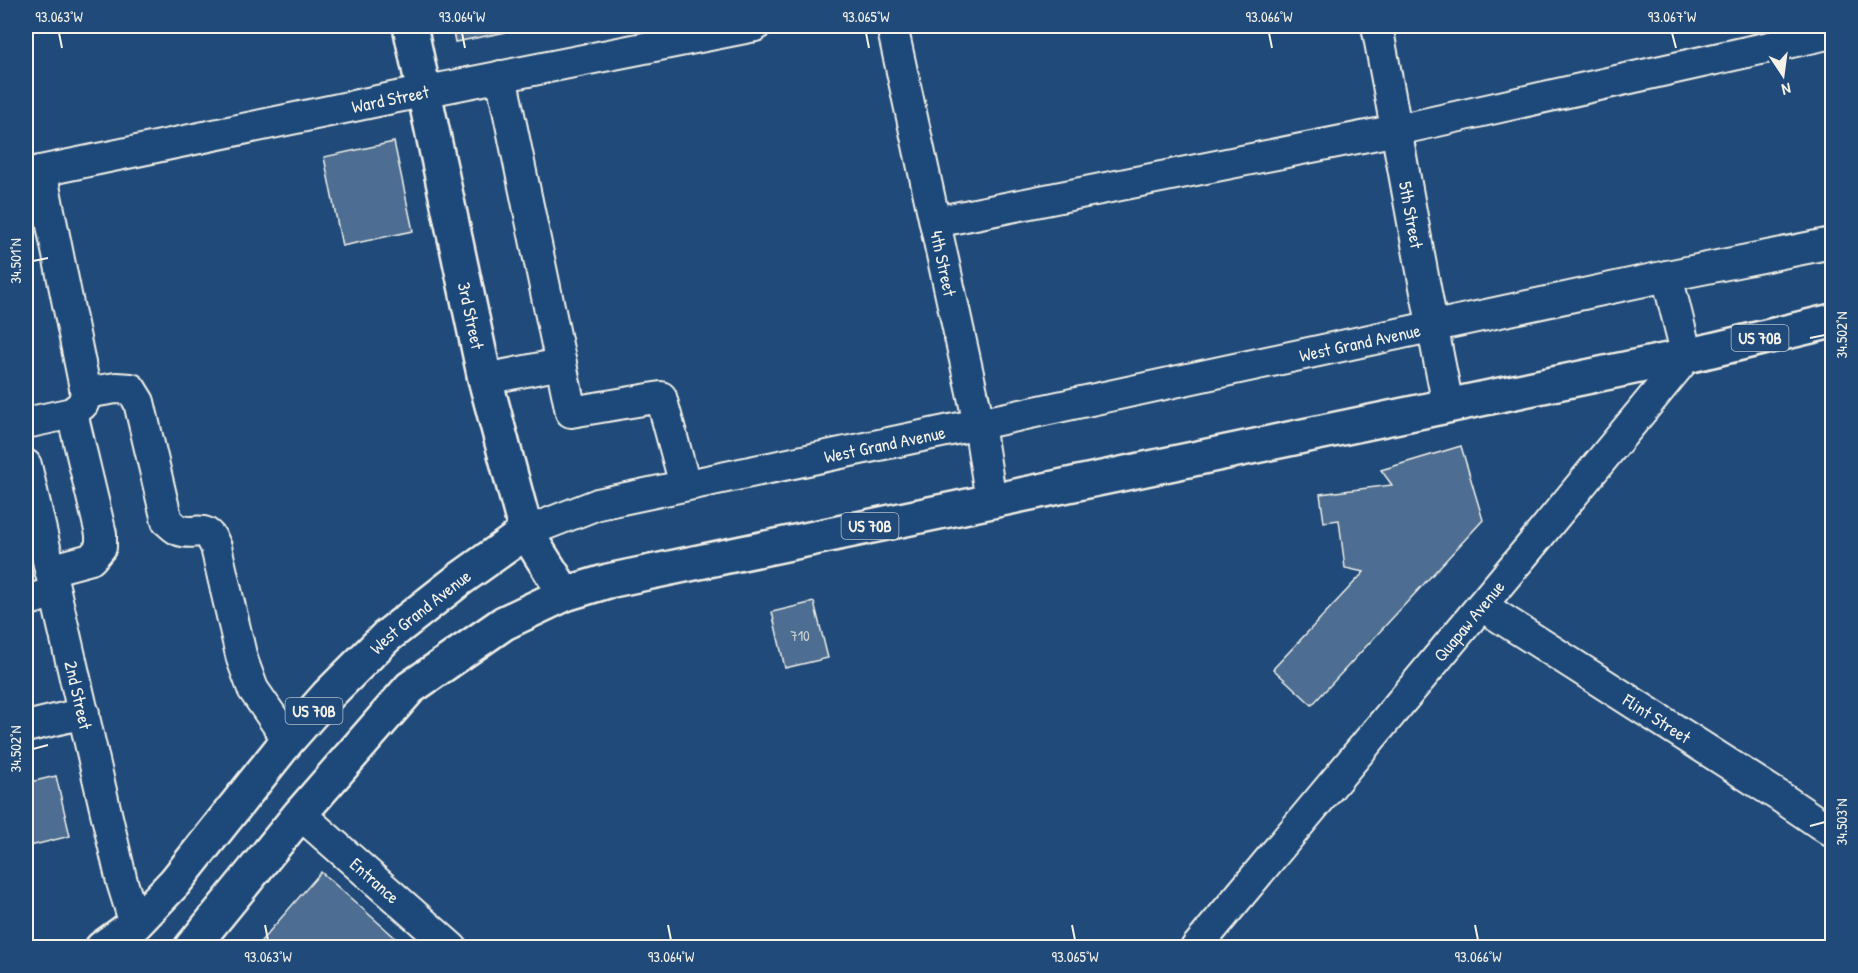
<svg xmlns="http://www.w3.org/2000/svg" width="1858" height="973" font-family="'Patrick Hand',sans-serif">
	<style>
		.building { fill: #4d6e92; stroke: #f4f1e8; stroke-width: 1.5 }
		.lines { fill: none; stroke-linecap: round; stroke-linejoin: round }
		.minor-casing { stroke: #f4f1e8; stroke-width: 34 }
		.major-casing { stroke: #f4f1e8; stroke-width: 38 }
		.minor { stroke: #1f4a7a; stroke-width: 30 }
		.major { stroke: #1f4a7a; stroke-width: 33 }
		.ticks { fill: none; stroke: #f4f1e8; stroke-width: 2 }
		.labels { text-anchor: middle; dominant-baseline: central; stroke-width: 4.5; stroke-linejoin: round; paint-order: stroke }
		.number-label { font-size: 15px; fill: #cad0d2 }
		.shield { fill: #1f4a7a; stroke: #b4bfc7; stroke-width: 1.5 }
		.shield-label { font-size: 16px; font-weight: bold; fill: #f4f1e8 }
		.street-label { font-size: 18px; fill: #f4f1e8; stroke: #1f4a7a }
		.neatline { fill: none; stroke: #f4f1e8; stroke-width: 2 }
		.ticks-label { font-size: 15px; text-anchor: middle; fill: #f4f1e8 }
	</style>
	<rect width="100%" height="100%" fill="#1f4a7a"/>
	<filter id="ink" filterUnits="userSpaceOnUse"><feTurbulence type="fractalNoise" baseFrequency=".0167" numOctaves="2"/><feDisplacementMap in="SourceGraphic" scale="12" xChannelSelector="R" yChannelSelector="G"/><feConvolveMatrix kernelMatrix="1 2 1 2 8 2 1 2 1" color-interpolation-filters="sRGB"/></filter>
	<g filter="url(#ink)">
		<g class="building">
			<polygon points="452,26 538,26 455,42"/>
			<polygon points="394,142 413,231 342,246 324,157"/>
			<polygon points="1461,446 1483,520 1312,705 1273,669 1364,572 1345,568 1339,520 1324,522 1320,494 1392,485 1381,470"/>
			<polygon points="814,602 828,658 785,668 772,612"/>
			<polygon points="56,776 70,836 26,847 26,783"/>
			<polygon points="321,872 407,948 255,948"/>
		</g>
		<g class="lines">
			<g class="minor-casing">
				<g id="minor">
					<path id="s1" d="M892,26L979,424L991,501"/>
					<path id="s2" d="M1377,26C1401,152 1422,279 1448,405"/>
					<polyline points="501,76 571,412 661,397 685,485"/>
					<path id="s3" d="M26,174L392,98L755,26"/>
					<polyline points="935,222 1397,130 1832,33"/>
					<polyline points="485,379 561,364"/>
					<path d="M86,393L116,388L131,389L139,402L167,521C170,523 175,529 179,530C196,537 205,521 216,547L242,659L253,689L288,740"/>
					<polyline points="26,423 72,413 83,404 86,393 41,171"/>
					<path id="s4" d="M26,465L122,882L135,924"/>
					<path id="s5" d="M526,532L598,504L979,424L1667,276L1832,243"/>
					<polyline points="50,570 91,559 101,547 101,534 72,413"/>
					<polyline points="26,601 55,592"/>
					<path id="s6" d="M1482,606L1779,796L1832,832"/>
					<polyline points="26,727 84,713"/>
					<path id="s7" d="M300,814L452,948"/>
					<path id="s8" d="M1196,948L1530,547L1687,356L1667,276"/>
				</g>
			</g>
			<g class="major-casing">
				<g id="major">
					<path id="s9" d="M410,26L485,379L526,532L565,594"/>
					<path id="s10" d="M102,948L135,924L175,882L288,740L327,696L386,637L460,579L526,532"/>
					<polyline points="191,948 300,814 410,688 504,623 565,594 608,581 1687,356 1832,321"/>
				</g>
			</g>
			<use href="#minor" class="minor"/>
			<use href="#major" class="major"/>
		</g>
	</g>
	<path class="ticks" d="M59,33L62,48M462,33L465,48M866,33L869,48M1269,33L1272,48M1672,33L1676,48M33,261L48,258M1810,338L1825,335M33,749L48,745M1810,826L1825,822M265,925L268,940M668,925L671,940M1072,925L1075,940M1475,925L1478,940"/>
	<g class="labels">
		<g class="number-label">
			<text x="800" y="635">710</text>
		</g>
		<g class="shield">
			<rect x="1731.5" y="325" width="57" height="26" rx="4.5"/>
			<rect x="841.5" y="513" width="57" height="26" rx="4.5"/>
			<rect x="285.5" y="698" width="57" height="26" rx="4.5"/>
		</g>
		<g class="shield-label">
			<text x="1760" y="338">US 70B</text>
			<text x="870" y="526">US 70B</text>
			<text x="314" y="711">US 70B</text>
		</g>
		<g class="street-label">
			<text stroke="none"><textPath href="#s3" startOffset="372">Ward Street</textPath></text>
			<text stroke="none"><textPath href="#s2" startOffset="192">5th Street</textPath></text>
			<text stroke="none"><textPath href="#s1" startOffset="243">4th Street</textPath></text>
			<text stroke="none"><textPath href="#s9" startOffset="296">3rd Street</textPath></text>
			<text stroke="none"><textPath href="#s5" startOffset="856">West Grand Avenue</textPath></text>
			<text stroke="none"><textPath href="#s5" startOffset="370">West Grand Avenue</textPath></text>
			<text stroke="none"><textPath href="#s10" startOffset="465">West Grand Avenue</textPath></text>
			<text stroke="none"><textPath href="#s8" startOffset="426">Quapaw Avenue</textPath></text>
			<text stroke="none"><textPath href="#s4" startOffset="236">2nd Street</textPath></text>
			<text stroke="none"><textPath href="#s6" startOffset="208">Flint Street</textPath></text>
			<text stroke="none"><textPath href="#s7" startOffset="100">Entrance</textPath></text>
		</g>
	</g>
	<rect width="1858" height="973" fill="none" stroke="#1f4a7a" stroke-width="66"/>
	<g transform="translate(1783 75) rotate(167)" stroke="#1f4a7a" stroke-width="4.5" paint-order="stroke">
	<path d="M0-4.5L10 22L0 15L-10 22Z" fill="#f4f1e8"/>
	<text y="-9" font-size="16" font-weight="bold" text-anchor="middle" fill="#f4f1e8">N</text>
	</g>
	<rect x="33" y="33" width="1792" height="907" class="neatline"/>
	<g class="ticks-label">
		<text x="59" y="22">93.063°W</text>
		<text x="462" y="22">93.064°W</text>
		<text x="866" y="22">93.065°W</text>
		<text x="1269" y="22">93.066°W</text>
		<text x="1672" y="22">93.067°W</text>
		<text transform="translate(16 261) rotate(-90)" y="5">34.501°N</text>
		<text transform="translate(1842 335) rotate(-90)" y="5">34.502°N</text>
		<text transform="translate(16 749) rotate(-90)" y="5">34.502°N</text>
		<text transform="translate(1842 822) rotate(-90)" y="5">34.503°N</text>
		<text x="268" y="962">93.063°W</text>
		<text x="671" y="962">93.064°W</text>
		<text x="1075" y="962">93.065°W</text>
		<text x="1478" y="962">93.066°W</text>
	</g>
</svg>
